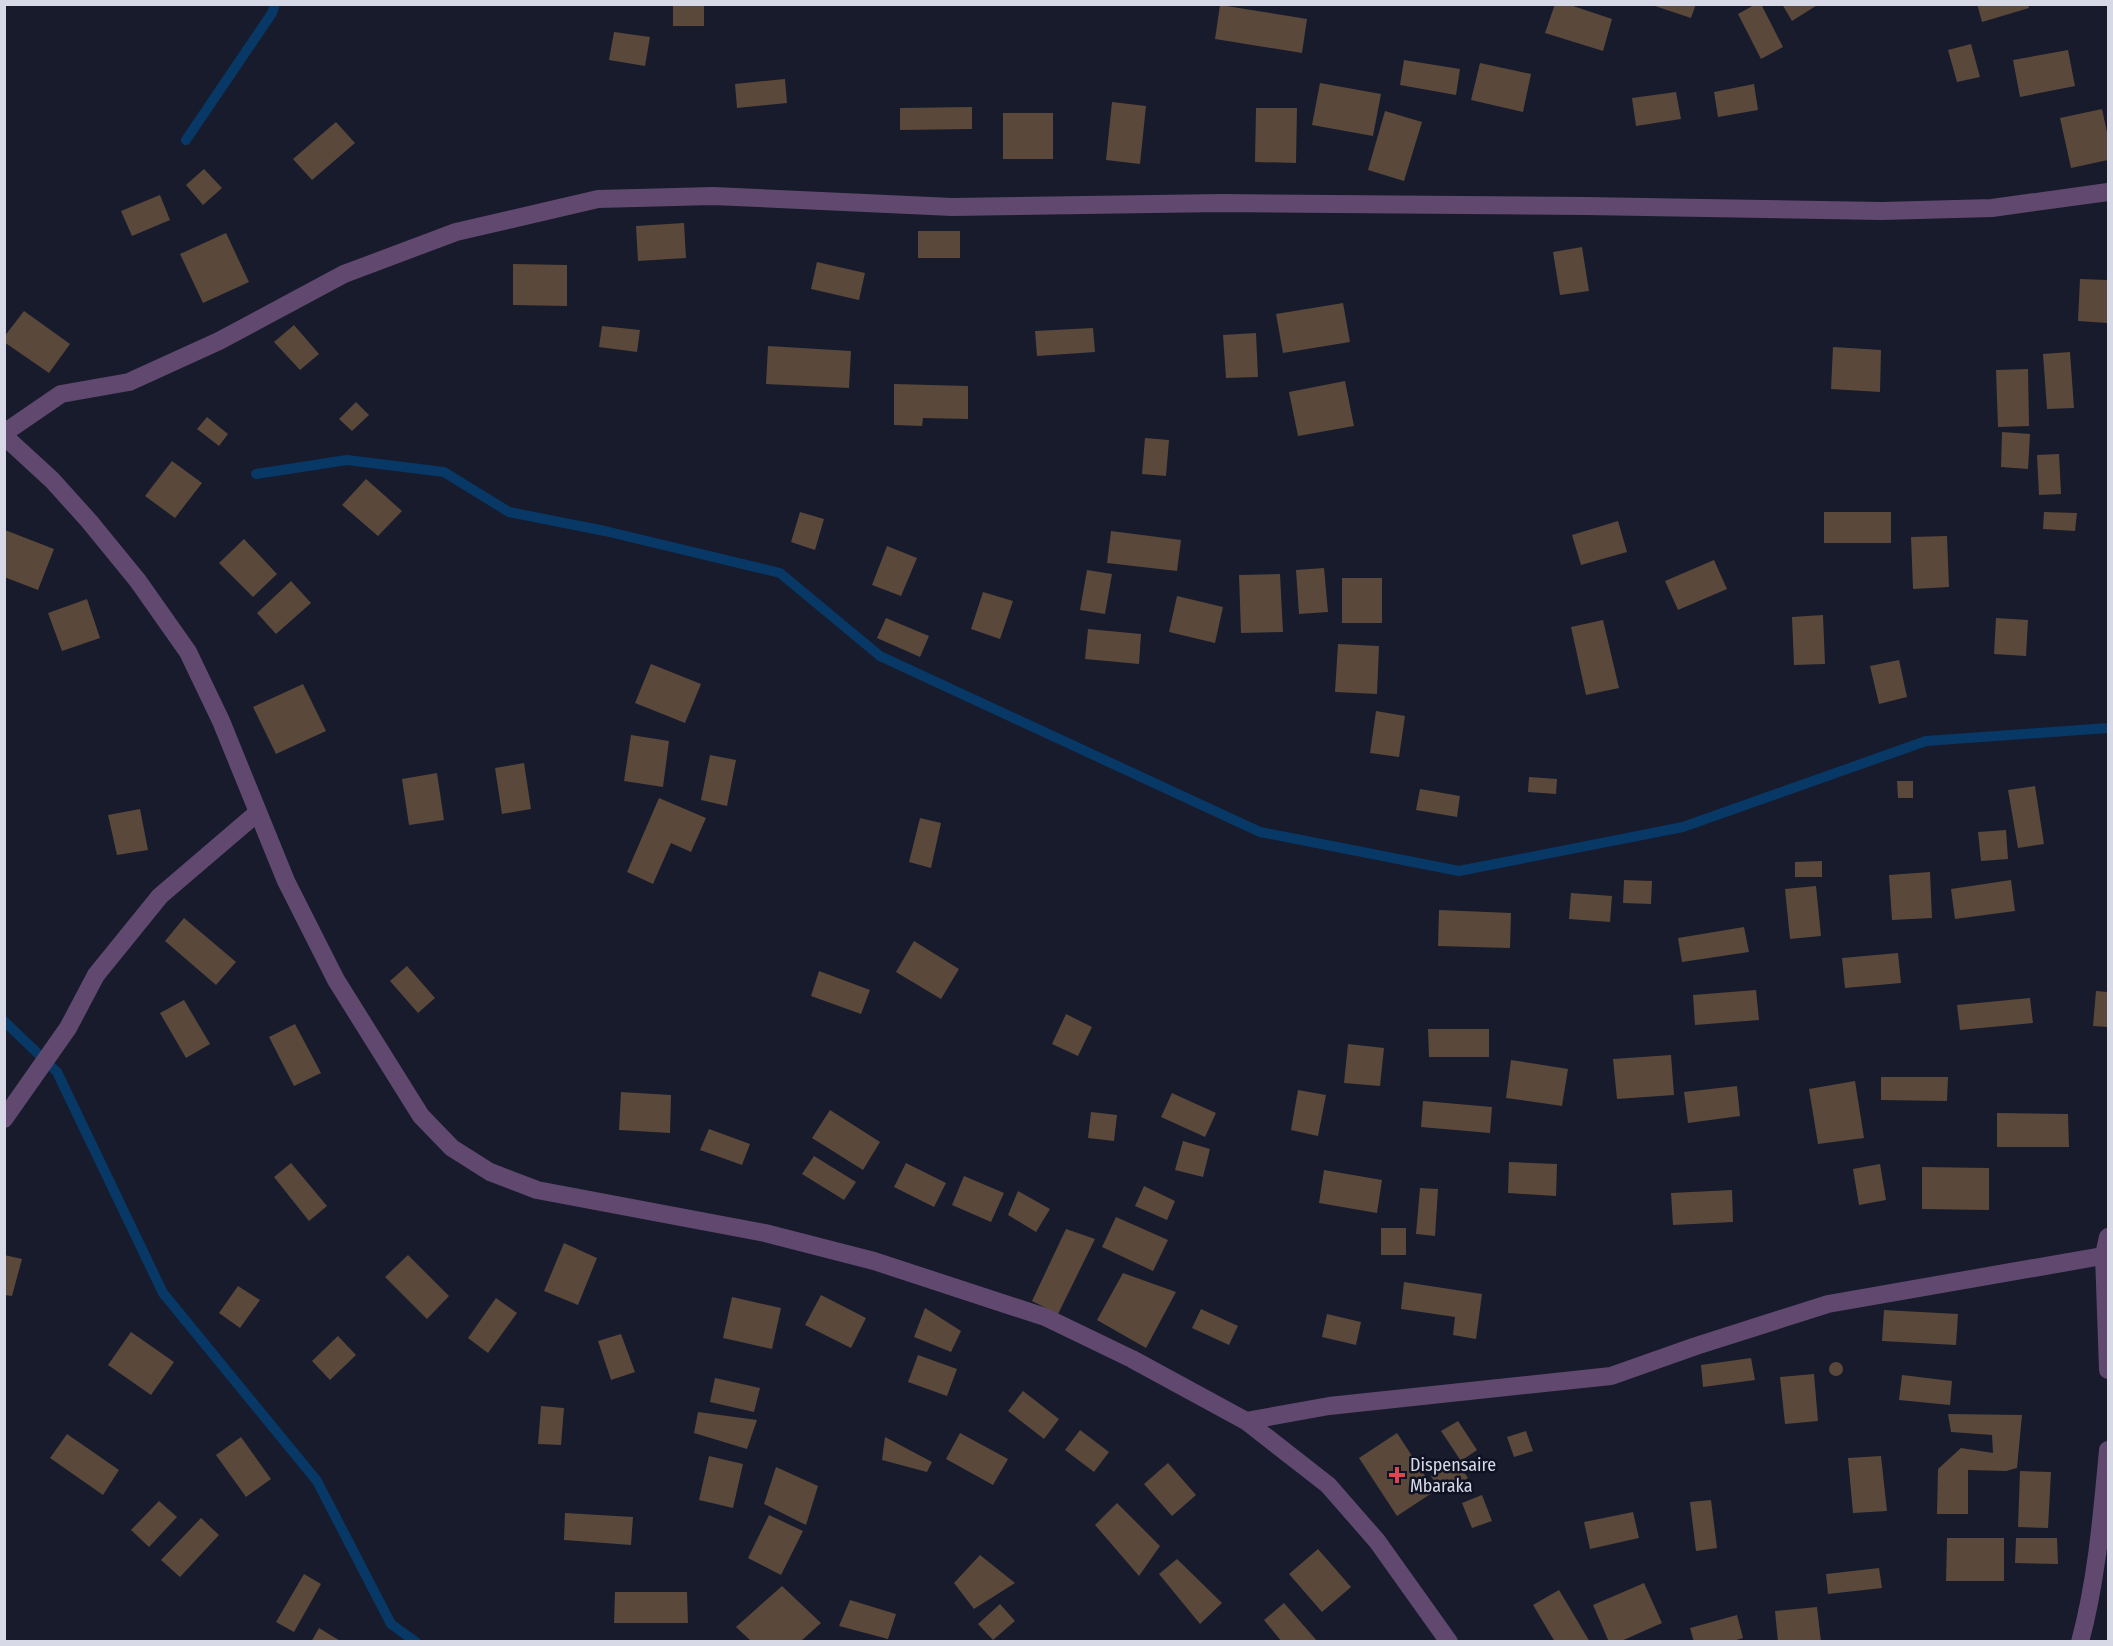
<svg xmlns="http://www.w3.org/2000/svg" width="2113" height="1646" font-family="'Fira Sans Condensed',sans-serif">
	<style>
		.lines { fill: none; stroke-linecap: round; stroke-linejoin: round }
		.stream { stroke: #073866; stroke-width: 10 }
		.building { fill: #5a483a }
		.street { stroke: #61486f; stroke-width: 18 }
		.health-dot { fill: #e0444e; stroke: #0e1222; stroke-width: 2 }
		.labels { text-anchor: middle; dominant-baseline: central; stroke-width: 5; stroke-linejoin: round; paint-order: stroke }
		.poi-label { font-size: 18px; fill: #d7dae6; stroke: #0e1222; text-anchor: start }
	</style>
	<rect width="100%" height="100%" fill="#171b2c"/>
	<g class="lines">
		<g class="stream">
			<polyline points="186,140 272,13 275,4"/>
			<polyline points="256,474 347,460 444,472 509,512 605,531 780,573 880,656 1260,832 1459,871 1683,827 1926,741 2108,728"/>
			<polyline points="4,1021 57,1072 163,1293 317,1481 391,1624 416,1642"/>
		</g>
	</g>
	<g class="building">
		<rect x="673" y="4" width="31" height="22"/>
		<polygon points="1555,4 1567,4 1612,19 1603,51 1545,33"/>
		<polygon points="1649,4 1696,4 1691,18"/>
		<polygon points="1756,4 1761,4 1783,47 1761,59 1738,14"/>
		<polygon points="1782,4 1819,4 1792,21"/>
		<polygon points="1977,4 2028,4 2029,8 1982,22"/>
		<polygon points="1220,5 1307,19 1302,53 1215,39"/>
		<polygon points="614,32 650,37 645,66 609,60"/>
		<polygon points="1971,44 1980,77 1957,82 1948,50"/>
		<polygon points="2068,50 2075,86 2020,97 2013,60"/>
		<polygon points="1404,60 1460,69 1456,95 1400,85"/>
		<polygon points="1480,63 1531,74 1523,112 1471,100"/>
		<polygon points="785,79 787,103 737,108 735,84"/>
		<polygon points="1320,83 1381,94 1373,136 1312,125"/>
		<polygon points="1754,84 1758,110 1718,117 1714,92"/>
		<polygon points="1676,92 1681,119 1636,126 1632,98"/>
		<polygon points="1112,102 1146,106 1140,164 1106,160"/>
		<polygon points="972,107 972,129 900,130 900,108"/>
		<polygon points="1256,108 1297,108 1296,163 1255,162"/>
		<polygon points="2102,109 2108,137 2108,160 2071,168 2060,118"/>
		<polygon points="1385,111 1422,122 1404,181 1368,170"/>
		<rect x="1003" y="113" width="50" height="46"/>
		<polygon points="336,122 355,143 312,180 293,159"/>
		<polygon points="204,169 222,188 203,205 186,185"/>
		<polygon points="160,195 170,220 132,236 121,211"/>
		<polygon points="684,223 686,258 638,261 636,226"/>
		<rect x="918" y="231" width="42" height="27"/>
		<polygon points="226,233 249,282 203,303 180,254"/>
		<polygon points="1582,247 1589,291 1560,295 1553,252"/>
		<polygon points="817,262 865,273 859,300 811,289"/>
		<polygon points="513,264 567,265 567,306 513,305"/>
		<polygon points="2080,279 2108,280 2108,323 2078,321"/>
		<polygon points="1343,303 1350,342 1283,353 1276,314"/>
		<polygon points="24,311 70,344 49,373 4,342 4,337"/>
		<polygon points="294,325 319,354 300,370 274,342"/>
		<polygon points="602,326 640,330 637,352 599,347"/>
		<polygon points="1093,328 1095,352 1037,356 1035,331"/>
		<polygon points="1256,333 1258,377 1226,378 1223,335"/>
		<polygon points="768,346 851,351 849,388 766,384"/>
		<polygon points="1833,347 1881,350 1880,392 1831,389"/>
		<polygon points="2070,352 2074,408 2047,409 2043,354"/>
		<polygon points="2028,369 2029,426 1998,427 1996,370"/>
		<polygon points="1345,381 1354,426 1298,436 1289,392"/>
		<polygon points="894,384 968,386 968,419 923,418 922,426 894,425"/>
		<polygon points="356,402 369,415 352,431 339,419"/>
		<polygon points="207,417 228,434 219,446 197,429"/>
		<polygon points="2002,432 2030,434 2028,469 2001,467"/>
		<polygon points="1145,438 1169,440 1166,476 1142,474"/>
		<polygon points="2059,454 2061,494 2039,495 2037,455"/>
		<polygon points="172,461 202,483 175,518 145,496"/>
		<polygon points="366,479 402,511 378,536 342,505"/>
		<polygon points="800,512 824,519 815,550 791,542"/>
		<rect x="1824" y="512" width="67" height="31"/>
		<polygon points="2044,512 2077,513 2075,531 2043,529"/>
		<polygon points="1618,521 1627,552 1581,565 1572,535"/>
		<polygon points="5,530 54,549 38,590 4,577"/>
		<polygon points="1111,531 1181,540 1177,571 1107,563"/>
		<polygon points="1947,536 1949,587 1913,589 1911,537"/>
		<polygon points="244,539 277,574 253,597 219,563"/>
		<polygon points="887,546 917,558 901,596 872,585"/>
		<polygon points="1714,560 1727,589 1678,610 1665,581"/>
		<polygon points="1324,568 1328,612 1299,614 1296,570"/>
		<polygon points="1087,570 1112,574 1105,614 1080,610"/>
		<polygon points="1280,574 1283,632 1241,633 1239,575"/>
		<rect x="1342" y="578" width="40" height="45"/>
		<polygon points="291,581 311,603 276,634 257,613"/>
		<polygon points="983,592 1013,601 1000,639 971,629"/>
		<polygon points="1177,596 1223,607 1215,643 1169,632"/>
		<polygon points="87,599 100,638 62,651 48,613"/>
		<polygon points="1823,615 1825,664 1794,665 1792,617"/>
		<polygon points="886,618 929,636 920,657 877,638"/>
		<polygon points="1996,618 2028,620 2026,656 1994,654"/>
		<polygon points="1603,620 1619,688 1586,695 1571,627"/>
		<polygon points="1088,629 1141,634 1139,664 1085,659"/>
		<polygon points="1338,644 1379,646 1377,694 1335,692"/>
		<polygon points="1899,660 1907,697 1879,704 1870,666"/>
		<polygon points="651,664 701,684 685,723 635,703"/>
		<polygon points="303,684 326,731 276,754 253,707"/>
		<polygon points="1376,711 1405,716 1399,757 1370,753"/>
		<polygon points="631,735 669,741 663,787 624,781"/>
		<polygon points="710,755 736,760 727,806 701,800"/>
		<polygon points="524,763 531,809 502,814 495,768"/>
		<polygon points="437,773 444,820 409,825 402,779"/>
		<polygon points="1529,777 1557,779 1556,794 1528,792"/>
		<polygon points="1897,781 1913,781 1913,798 1898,798"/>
		<polygon points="2035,786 2044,844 2018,848 2008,790"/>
		<polygon points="1420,789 1460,796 1457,817 1416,810"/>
		<polygon points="659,798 706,818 691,852 671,843 653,884 627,872"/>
		<polygon points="140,809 148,850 117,855 108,815"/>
		<polygon points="920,818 941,823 931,868 909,862"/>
		<polygon points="2006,830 2008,859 1981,861 1978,832"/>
		<polygon points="1822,861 1822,877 1795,877 1795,862"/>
		<polygon points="1930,872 1932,918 1892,920 1889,875"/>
		<polygon points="1624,880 1652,881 1651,904 1623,903"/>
		<polygon points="2011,880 2015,911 1955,919 1951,889"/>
		<polygon points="1816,886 1821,936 1790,939 1785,889"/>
		<polygon points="1571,893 1612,896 1610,922 1569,919"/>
		<polygon points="1439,910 1511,913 1510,948 1438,946"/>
		<polygon points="184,918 236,962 216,985 165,941"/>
		<polygon points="1744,927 1749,952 1682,962 1678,938"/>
		<polygon points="914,941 959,969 941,999 896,972"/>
		<polygon points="1898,953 1901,983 1845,988 1842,958"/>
		<polygon points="407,966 435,998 418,1013 390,981"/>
		<polygon points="819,971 870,990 861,1014 811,996"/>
		<polygon points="1756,990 1759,1020 1695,1025 1693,995"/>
		<polygon points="2096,991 2108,992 2108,1027 2093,1026"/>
		<polygon points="2030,998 2033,1023 1960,1030 1957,1005"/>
		<polygon points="184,1000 210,1044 186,1058 160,1013"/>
		<polygon points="1066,1014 1092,1027 1078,1056 1052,1044"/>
		<polygon points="295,1024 321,1073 294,1086 269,1037"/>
		<polygon points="1428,1029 1489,1029 1489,1057 1429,1057"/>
		<polygon points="1348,1044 1384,1048 1380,1086 1344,1083"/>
		<polygon points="1671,1055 1674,1095 1617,1099 1613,1059"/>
		<polygon points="1511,1060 1568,1069 1562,1106 1506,1098"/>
		<polygon points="1881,1077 1948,1077 1947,1101 1881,1100"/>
		<polygon points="1855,1081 1864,1138 1818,1144 1809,1089"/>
		<polygon points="1737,1086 1740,1116 1688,1123 1684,1092"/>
		<polygon points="1298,1090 1326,1095 1318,1136 1291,1130"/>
		<polygon points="621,1092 671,1095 670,1133 619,1130"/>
		<polygon points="1172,1093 1216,1113 1205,1137 1161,1117"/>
		<polygon points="1423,1101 1492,1107 1490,1133 1421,1127"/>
		<polygon points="830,1110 880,1142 863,1170 812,1138"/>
		<polygon points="1091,1112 1117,1115 1114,1141 1088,1138"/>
		<polygon points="1997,1113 2068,1114 2069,1147 1997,1147"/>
		<polygon points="709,1129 750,1144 742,1165 700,1150"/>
		<polygon points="1183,1141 1210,1149 1203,1177 1175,1170"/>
		<polygon points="814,1156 856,1182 844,1200 802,1174"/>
		<polygon points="1509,1162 1557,1164 1556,1196 1508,1193"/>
		<polygon points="291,1163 327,1206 309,1221 274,1177"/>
		<polygon points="906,1163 946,1183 934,1207 894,1187"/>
		<polygon points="1880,1164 1886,1200 1859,1205 1853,1169"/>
		<polygon points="1922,1167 1989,1168 1989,1210 1922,1209"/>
		<polygon points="1324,1170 1382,1180 1377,1213 1319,1203"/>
		<polygon points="964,1176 1004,1193 991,1222 952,1205"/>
		<polygon points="1144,1186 1175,1201 1167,1220 1135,1206"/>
		<polygon points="1420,1188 1438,1189 1435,1236 1416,1234"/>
		<polygon points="1732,1190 1733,1222 1673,1225 1671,1193"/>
		<polygon points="1018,1191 1050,1209 1036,1232 1008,1215"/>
		<polygon points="1116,1217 1168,1240 1153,1271 1102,1247"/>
		<rect x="1381" y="1228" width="25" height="27"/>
		<polygon points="1066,1229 1095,1239 1058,1314 1032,1301"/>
		<polygon points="564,1243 597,1258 578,1305 544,1291"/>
		<polygon points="4,1255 22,1259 12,1296 4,1295"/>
		<polygon points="408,1255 449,1296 427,1319 385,1277"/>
		<polygon points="1123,1273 1176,1292 1146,1348 1097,1320"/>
		<polygon points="1404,1282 1482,1294 1476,1339 1453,1335 1455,1317 1401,1309"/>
		<polygon points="238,1286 260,1300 240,1328 219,1313"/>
		<polygon points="821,1295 866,1318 851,1348 805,1325"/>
		<polygon points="732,1297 781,1308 772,1349 723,1338"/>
		<polygon points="496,1298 517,1313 488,1353 468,1338"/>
		<polygon points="925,1308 961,1331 951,1352 914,1337"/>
		<polygon points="1201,1309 1238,1326 1229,1345 1192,1328"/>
		<polygon points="1884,1310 1958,1314 1956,1345 1882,1341"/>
		<polygon points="1327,1314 1361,1322 1356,1345 1322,1337"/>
		<polygon points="131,1332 174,1362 151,1395 108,1365"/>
		<polygon points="621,1334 635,1372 611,1380 598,1341"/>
		<polygon points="338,1336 356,1355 330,1380 312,1361"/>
		<polygon points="918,1355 957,1369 947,1396 908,1382"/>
		<polygon points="1751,1358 1755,1380 1703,1387 1701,1365"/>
		<circle cx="1836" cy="1369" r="7"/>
		<polygon points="1814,1374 1818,1421 1785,1424 1780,1377"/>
		<polygon points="1902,1375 1952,1381 1950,1405 1899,1400"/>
		<polygon points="715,1378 760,1388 754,1412 710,1402"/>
		<polygon points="1023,1391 1059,1419 1044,1439 1008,1411"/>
		<polygon points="541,1406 564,1408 561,1445 538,1444"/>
		<polygon points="698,1412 757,1420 747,1449 694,1433"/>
		<polygon points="1948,1414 2022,1415 2017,1468 2006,1471 1968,1470 1968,1514 1937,1514 1938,1469 1961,1448 1993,1453 1992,1435 1951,1432"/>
		<polygon points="1458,1421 1477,1450 1461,1461 1441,1431"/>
		<polygon points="1080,1430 1109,1452 1094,1472 1065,1450"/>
		<polygon points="1526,1431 1533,1451 1514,1457 1507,1437"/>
		<polygon points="960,1433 1008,1459 993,1485 946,1459"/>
		<polygon points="1397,1433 1435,1491 1397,1516 1359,1458"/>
		<polygon points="67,1434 119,1470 103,1495 50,1458"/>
		<polygon points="241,1437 271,1479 246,1497 216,1455"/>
		<polygon points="885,1437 932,1462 927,1472 882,1460"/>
		<polygon points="709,1456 743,1464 733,1508 699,1500"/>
		<polygon points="1881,1456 1887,1511 1853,1513 1848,1458"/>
		<polygon points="1456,1460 1468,1478 1442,1494 1431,1476"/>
		<polygon points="1168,1463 1196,1495 1172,1516 1144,1484"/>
		<polygon points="776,1467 818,1486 806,1525 764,1504"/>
		<polygon points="2020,1471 2051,1472 2048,1528 2018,1527"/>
		<polygon points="1482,1495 1492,1521 1472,1528 1462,1503"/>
		<polygon points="1711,1500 1717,1548 1696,1551 1690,1502"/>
		<polygon points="159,1501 177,1517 149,1547 131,1530"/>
		<polygon points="1117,1503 1160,1546 1139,1576 1095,1525"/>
		<polygon points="1633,1512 1639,1538 1590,1549 1584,1522"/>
		<polygon points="565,1513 633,1517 631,1545 564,1540"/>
		<polygon points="769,1515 803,1531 781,1575 748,1558"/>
		<polygon points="201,1518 219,1535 180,1577 161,1560"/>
		<polygon points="1947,1538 2004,1538 2004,1581 1946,1581"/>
		<polygon points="2016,1538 2057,1538 2058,1564 2015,1563"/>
		<polygon points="1318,1549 1351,1587 1322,1612 1289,1574"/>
		<polygon points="980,1555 1015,1583 974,1609 954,1583"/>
		<polygon points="1177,1559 1222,1603 1200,1624 1159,1574"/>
		<polygon points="1879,1568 1882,1588 1828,1594 1826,1574"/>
		<polygon points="304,1574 321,1584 294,1632 276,1622"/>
		<polygon points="1644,1583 1662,1623 1619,1642 1609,1642 1593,1605"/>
		<polygon points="782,1586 821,1623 800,1642 752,1642 736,1627"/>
		<polygon points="1559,1590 1590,1642 1555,1642 1533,1605"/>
		<polygon points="615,1592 687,1592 688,1623 614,1623"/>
		<polygon points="850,1600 896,1614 888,1639 839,1626"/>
		<polygon points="1284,1603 1318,1642 1282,1642 1264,1620"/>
		<polygon points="1000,1604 1015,1621 993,1640 978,1624"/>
		<polygon points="1817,1607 1821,1642 1778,1642 1775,1611"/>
		<polygon points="1737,1615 1743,1638 1730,1642 1694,1642 1690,1628"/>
		<polygon points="319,1628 342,1642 311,1642"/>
	</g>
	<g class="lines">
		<g class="street">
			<polyline points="4,433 61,394 129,382 219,341 344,274 456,232 598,199 713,196 952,207 1222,203 1585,206 1882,211 1992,208 2108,192"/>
			<polyline points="4,436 52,480 89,521 138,581 188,652 221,721 286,881 336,980 421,1116 452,1148 490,1172 537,1190 765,1233 874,1261 1045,1317 1132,1359 1246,1421 1328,1485 1377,1541 1449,1642"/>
			<polyline points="4,1119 68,1028 96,975 160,896 257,813"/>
			<polyline points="2108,1237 2104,1255 2108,1370"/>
			<polyline points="1246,1421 1329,1406 1611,1376 1696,1346 1828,1304 2108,1255"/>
			<path d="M2080,1642C2097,1579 2102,1514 2108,1450"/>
		</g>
	</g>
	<path class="health-dot" d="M1394 1466h6v6h6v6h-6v6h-6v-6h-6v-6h6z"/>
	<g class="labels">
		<g class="poi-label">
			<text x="1410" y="1465">Dispensaire<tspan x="1410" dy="21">Mbaraka</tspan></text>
		</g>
	</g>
	<rect width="2113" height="1646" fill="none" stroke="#d7dae6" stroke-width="12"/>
</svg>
